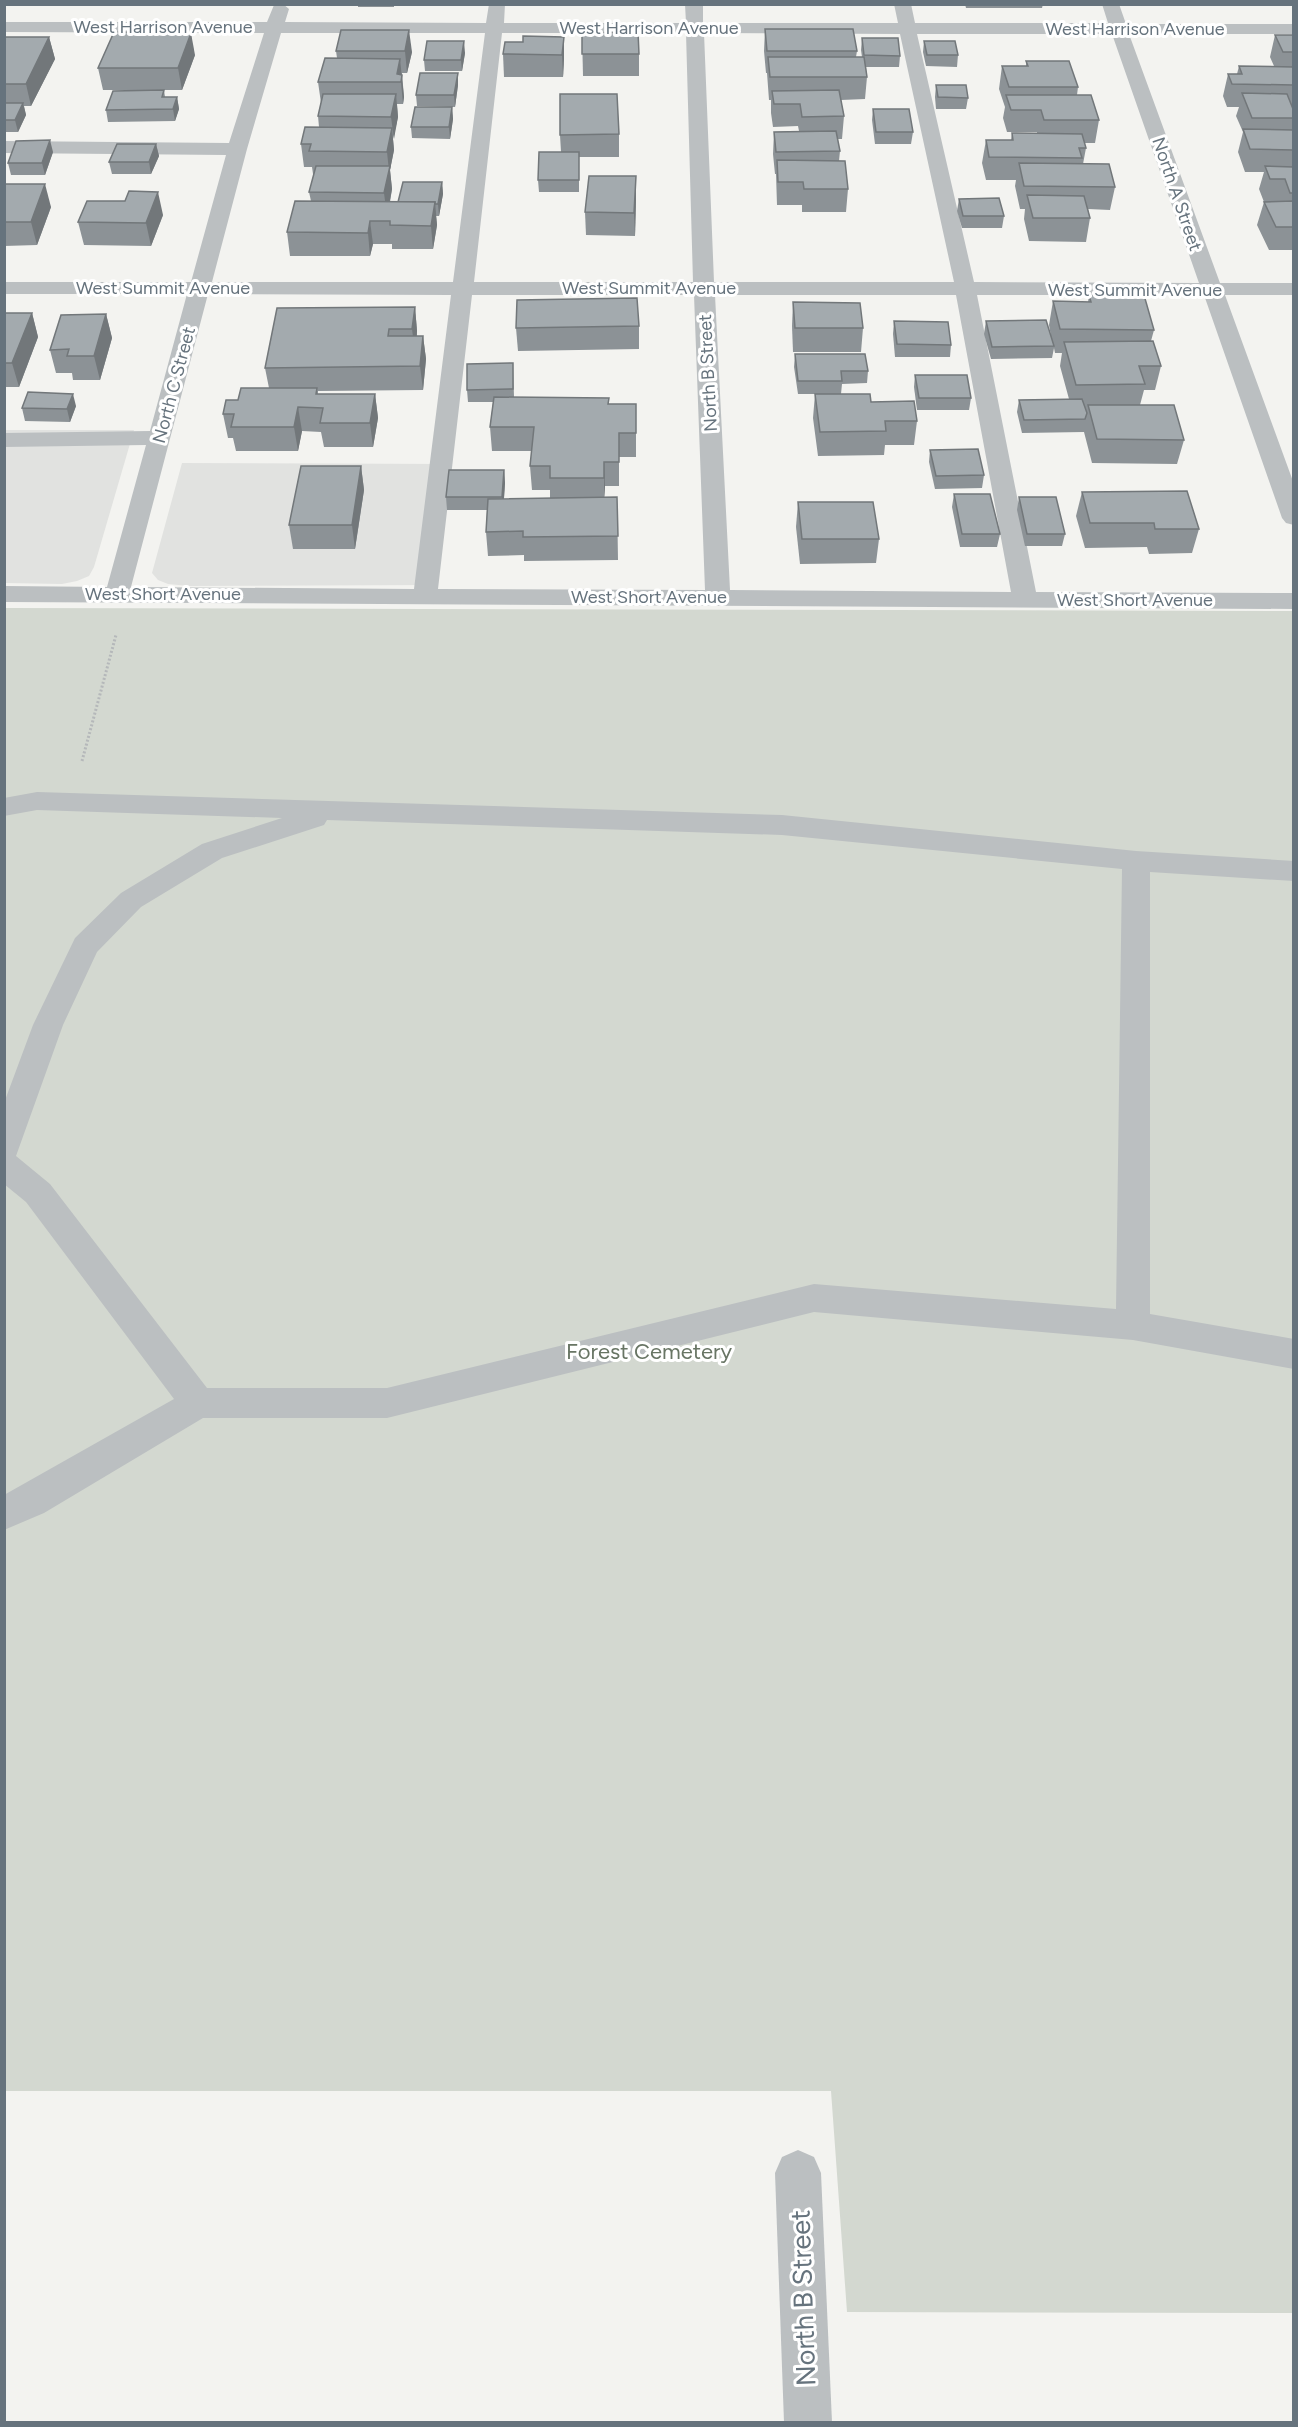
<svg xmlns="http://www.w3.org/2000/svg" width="1298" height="2427" font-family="Figtree,sans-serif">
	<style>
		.built { fill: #e1e2e0 }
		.green { fill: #d3d8d0 }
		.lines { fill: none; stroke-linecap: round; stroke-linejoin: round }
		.path { stroke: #b5b8ba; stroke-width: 3; stroke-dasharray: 2 2; stroke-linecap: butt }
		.minor { fill: #bbbfc1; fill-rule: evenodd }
		.wall { fill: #8c9296 }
		.shaded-wall { fill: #72777a }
		.building { fill: #a3aaae; stroke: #72777a; stroke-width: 1.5 }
		.labels { text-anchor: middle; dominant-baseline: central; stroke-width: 6; stroke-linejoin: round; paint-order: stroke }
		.far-street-label { font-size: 18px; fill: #66737d; stroke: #fff }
		.park-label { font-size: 22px; fill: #687564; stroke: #fff }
		.near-street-label { font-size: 27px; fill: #66737d; stroke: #fff }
	</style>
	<rect width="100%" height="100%" fill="#f3f3f0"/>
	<g class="built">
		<polygon points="4,430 134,430 94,567 89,576 77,581 62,584 5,583"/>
		<polygon points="182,463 451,464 435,585 189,586 168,584 158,580 152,573"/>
	</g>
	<polygon class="green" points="5,608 1293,611 1293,2313 847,2312 831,2091 5,2091"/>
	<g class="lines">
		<polyline class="path" points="82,761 116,635"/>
		<g class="minor">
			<path d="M283,4L289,9L285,22L486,23L489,4H505L504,23H686L685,4H703V23H898L894,4H911L915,23H1108L1102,4H1119L1126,24H1294V34H1129L1220,283H1294V295H1225L1294,484V525L1286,523L1282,518L1204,295H977L1036,592L1294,593V609L4,602V586L107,587L146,445L4,447V433L150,431L187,294H4V282H191L226,155L4,153V141L229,143L264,33L4,32V22H267L274,5ZM281,33H485L453,282H212L247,149ZM502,33H686L693,282H474ZM704,33L900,34L954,282H714ZM917,34H1112L1199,283L974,282ZM208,294L451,295L414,589L131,587ZM472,295H694L705,590L438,589ZM715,295H956L1011,592L730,590Z"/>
			<path d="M37,792L782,815L1136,851L1294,861V881L1150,872V1314L1294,1339V1369L1133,1340L814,1312L387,1418H203L44,1513L4,1530V1495L174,1399L26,1202L4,1184V1103L33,1025L75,938L121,893L202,844L282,818L37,810L4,816V798ZM327,820L782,835L1122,869L1116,1309L814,1284L387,1388H207L50,1184L16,1156L63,1025L97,952L141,907L222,858L324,825Z"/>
			<polygon points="798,2150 814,2157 821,2173 832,2422 784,2422 775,2173 782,2157"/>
		</g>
	</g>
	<g class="wall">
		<rect x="358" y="4" width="36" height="3"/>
		<rect x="916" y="4" width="45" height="2"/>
		<polygon points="965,4 1043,4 1042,8 966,8"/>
		<polygon points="765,29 857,51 856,57 862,57 861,50 862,38 900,56 899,67 866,67 867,77 865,99 841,100 844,116 842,139 837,139 840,151 839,161 848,189 846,212 802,212 802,205 777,205 776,174 775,174 773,154 774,132 799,131 798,126 773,127 771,113 771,100 769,100 767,73 766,73 764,51"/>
		<polygon points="341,30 412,52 407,73 402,73 404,97 403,104 397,104 398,117 393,139 394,150 390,170 392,189 390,202 398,202 442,182 443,194 439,216 436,216 437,225 433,249 392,249 392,244 373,244 370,256 290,256 287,232 311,201 309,192 314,174 313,174 312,167 304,167 301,144 319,127 318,116 321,103 318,82 337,58 336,51"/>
		<polygon points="582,33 639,54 639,76 583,76"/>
		<polygon points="1275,35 1293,35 1293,250 1269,250 1257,225 1264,202 1259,189 1264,172 1245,172 1238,152 1243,132 1236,116 1239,107 1227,107 1223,96 1228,74 1237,74 1239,66 1274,66 1270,57"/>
		<polygon points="4,37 49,37 55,59 31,106 24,106 26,115 18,132 4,132"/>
		<polygon points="564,37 564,59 563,77 504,77 503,54 523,42"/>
		<polygon points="924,41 958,55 957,67 926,66 923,52"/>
		<polygon points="465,53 462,71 425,71 424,60"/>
		<polygon points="195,55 182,90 164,90 165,97 177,97 179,109 175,121 108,122 106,110 151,90 103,90 98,68"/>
		<polygon points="1026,61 1078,87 1077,95 1099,120 1095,143 1084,143 1086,148 1083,164 1115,187 1110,210 1088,209 1090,218 1086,242 1029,241 1024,219 1025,209 1020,209 1015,186 1016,180 986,180 982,163 986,140 1011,140 1012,133 1037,134 1037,132 1007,132 1003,118 1005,107 999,89 1002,66 1026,66"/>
		<polygon points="458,85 455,107 417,106 416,95"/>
		<polygon points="936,85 968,98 966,109 936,109 935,97"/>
		<polygon points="452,107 453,119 450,139 412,138 411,127"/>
		<polygon points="873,109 913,132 911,144 875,144 872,120"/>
		<polygon points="619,134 619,157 579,157 579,192 539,192 538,180 561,152 560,135"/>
		<polygon points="156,144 159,156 151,174 112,174 109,162"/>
		<polygon points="53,152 45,175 11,175 8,163"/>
		<polygon points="636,176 636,199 635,236 586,235 585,212"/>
		<polygon points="4,184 51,207 37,245 4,246"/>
		<polygon points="959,199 1004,216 1002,228 962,228 957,211"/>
		<polygon points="163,215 151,246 84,245 78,222"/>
		<polygon points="1089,295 1154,330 1151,341 1161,366 1155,390 1144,390 1140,405 1184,440 1177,464 1092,463 1084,432 1022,433 1017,412 1019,400 1069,399 1060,366 1062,353 1055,353 1054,348 1052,358 991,359 984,334 986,321 1051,336 1049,325 1053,301 1088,302"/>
		<polygon points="793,302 863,328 861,352 793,352 792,326"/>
		<polygon points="415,307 417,331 417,336 423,336 426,359 423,390 318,391 318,394 375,394 378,418 373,447 324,447 321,432 302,431 298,451 236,451 233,438 228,438 223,414 238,400 269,388 265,368"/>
		<polygon points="4,313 32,313 38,337 19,387 4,387"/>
		<polygon points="106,314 112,338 100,380 73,380 72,373 56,373 50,350"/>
		<polygon points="894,321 951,345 950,357 895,357 893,334"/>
		<polygon points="639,326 639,349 518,351 516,328"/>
		<polygon points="795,354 868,371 867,383 842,384 841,394 798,394 794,367"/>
		<polygon points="513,363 514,397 609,404 636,404 636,457 619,457 619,486 605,486 604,498 617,497 618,560 524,561 524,555 488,556 486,532 487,510 447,510 446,497 504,470 505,483 504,499 550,498 550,490 532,490 530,466 532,451 492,451 490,427 493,402 468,402 467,390"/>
		<polygon points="915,375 971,398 969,410 917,410 914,387"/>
		<polygon points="815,394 871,402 917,421 914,445 885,445 884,455 818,456 813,418"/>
		<polygon points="76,406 70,422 25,421 22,408"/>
		<polygon points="930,450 984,475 982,488 935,489 929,462"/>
		<polygon points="361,466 364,490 355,549 293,549 289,525"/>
		<polygon points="1082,492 1199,529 1192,553 1149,554 1147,547 1085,548 1076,516"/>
		<polygon points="954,494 1000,534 997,547 960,547 952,507"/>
		<polygon points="1019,497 1065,534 1062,546 1025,546 1017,510"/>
		<polygon points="798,502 879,539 876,563 800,564 796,527"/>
	</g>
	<g class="shaded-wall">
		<polygon points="409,30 412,52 407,73 405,51"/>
		<polygon points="191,33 195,55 182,90 178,68"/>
		<polygon points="49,37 55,59 31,106 26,84"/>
		<polygon points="564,37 564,59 563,77 562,55"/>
		<polygon points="464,41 465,53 462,71 461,60"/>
		<polygon points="400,59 404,97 403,104 401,82 397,74"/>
		<polygon points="458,73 458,85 455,107 454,95"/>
		<polygon points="396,94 398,117 394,139 391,117"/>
		<polygon points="177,97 179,109 175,121 173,109"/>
		<polygon points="23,103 26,115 18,132 15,120"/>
		<polygon points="452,107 453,119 450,139 449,127"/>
		<polygon points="392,128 394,150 390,170 392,189 387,216 384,193 389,171 387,152"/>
		<polygon points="50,140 53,152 45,175 42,163"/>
		<polygon points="156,144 159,156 151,174 149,162"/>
		<polygon points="636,176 636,199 635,236 634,213"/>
		<polygon points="442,182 443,194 439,216 438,204"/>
		<polygon points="45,184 51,207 37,245 31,222"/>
		<polygon points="158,192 163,215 151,246 146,223"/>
		<polygon points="435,202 437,225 433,249 431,226"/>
		<polygon points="370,221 373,244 370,256 368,233"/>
		<polygon points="415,307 417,331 415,353 412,329"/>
		<polygon points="32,313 38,337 19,387 12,363"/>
		<polygon points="106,314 112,338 100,380 94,356"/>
		<polygon points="423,336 426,359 423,390 420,366"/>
		<polygon points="73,394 76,406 70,422 67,409"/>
		<polygon points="375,394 378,418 373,447 370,423"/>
		<polygon points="298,407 302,431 298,451 294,427"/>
		<polygon points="604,462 605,486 604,502"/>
		<polygon points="361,466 364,490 355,549 352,525"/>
		<polygon points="504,470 505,483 503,510 502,497"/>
	</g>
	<g class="building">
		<polygon points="765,29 853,29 857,51 767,51"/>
		<polygon points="341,30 409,30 405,51 336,51"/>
		<polygon points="114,32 191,33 178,68 98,68"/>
		<polygon points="638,32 639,54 582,54 582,33"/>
		<polygon points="1275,35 1293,35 1293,52 1283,52"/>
		<polygon points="523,36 564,37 562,55 503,54 505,42 523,42"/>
		<polygon points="4,37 49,37 26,84 4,84"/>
		<polygon points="862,38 898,38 900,56 864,55"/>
		<polygon points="427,41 464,41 461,60 424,60"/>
		<polygon points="924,41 955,41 958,55 927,55"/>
		<polygon points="768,57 864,57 867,77 770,77"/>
		<polygon points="325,58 400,59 397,74 402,75 401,82 318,82"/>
		<polygon points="1026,61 1069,61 1078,87 1009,87 1002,66 1028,66"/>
		<polygon points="1239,66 1293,67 1293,85 1232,84 1228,74 1242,74"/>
		<polygon points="420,73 458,73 454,95 416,95"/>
		<polygon points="936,85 966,85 968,98 938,97"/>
		<polygon points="164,90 162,97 177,97 173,109 106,110 113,91"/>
		<polygon points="839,90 844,116 802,117 800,104 774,104 772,91"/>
		<polygon points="1242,93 1287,94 1293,109 1293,118 1252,118"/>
		<polygon points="323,94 396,94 391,117 318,116"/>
		<polygon points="560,94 617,94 619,134 560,135"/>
		<polygon points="1006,95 1091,95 1099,120 1044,120 1041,110 1011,110"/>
		<polygon points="4,103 23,103 15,120 4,120"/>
		<polygon points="415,107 452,107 449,127 411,127"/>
		<polygon points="873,109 909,109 913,132 876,132"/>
		<polygon points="305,127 392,128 387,152 309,151 311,144 301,144"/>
		<polygon points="1243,129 1293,130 1293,150 1250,149"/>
		<polygon points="836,131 840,151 776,152 774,132"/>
		<polygon points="1012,133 1082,134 1086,148 1079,148 1082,158 989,157 986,140 1013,140"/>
		<polygon points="50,140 42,163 8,163 16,141"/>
		<polygon points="117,144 156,144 149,162 109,162"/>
		<polygon points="539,152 579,152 579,180 538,180"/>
		<polygon points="777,160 845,161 848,189 804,189 803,182 778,182"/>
		<polygon points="1019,163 1109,164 1115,187 1024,186"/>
		<polygon points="316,166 390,166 384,193 309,192"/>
		<polygon points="1265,166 1293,167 1293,193 1290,193 1285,179 1270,179"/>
		<polygon points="589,176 636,176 634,213 585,212"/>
		<polygon points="403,182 442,182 438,204 435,204 435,202 398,202"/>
		<polygon points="4,184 45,184 31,222 4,222"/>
		<polygon points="129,191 158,192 146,223 78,222 87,201 125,201"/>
		<polygon points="1027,195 1084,196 1090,218 1033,218"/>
		<polygon points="999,198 1004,216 963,216 959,199"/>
		<polygon points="295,201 435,202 431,226 390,225 390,221 370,221 368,233 287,232"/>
		<polygon points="1293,201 1293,227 1276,227 1264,202"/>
		<polygon points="1089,295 1144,295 1154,330 1060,329 1053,301 1091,302"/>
		<polygon points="637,298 639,326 516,328 517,300"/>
		<polygon points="793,302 860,303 863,328 795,328"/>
		<polygon points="415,307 412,329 389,329 388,336 423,336 420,366 265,368 277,308"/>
		<polygon points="4,313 32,313 12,363 4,363"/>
		<polygon points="106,314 94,356 67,356 69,349 50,350 61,315"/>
		<polygon points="1046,320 1054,346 992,347 986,321"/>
		<polygon points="894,321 948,322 951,345 897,344"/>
		<polygon points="1153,341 1161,366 1139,366 1145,384 1076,385 1064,342"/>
		<polygon points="795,354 865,354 868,371 841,371 842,381 798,381"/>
		<polygon points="513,363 513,389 467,390 467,364"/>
		<polygon points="915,375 967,375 971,398 919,398"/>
		<polygon points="241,388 317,388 316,394 375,394 370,423 320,423 323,408 298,407 294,427 231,427 234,414 223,414 226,400 238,400"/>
		<polygon points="28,392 73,394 67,409 22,408"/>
		<polygon points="815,394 870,394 871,402 914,401 917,421 885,421 886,431 820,432"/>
		<polygon points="494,397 609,398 608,404 636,404 636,433 619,433 619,462 604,462 604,478 550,478 550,466 530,466 534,427 490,427"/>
		<polygon points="1082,399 1087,413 1085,419 1024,420 1019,400"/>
		<polygon points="1088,405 1174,405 1184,440 1097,439"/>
		<polygon points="978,449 984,475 936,476 930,450"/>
		<polygon points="301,466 361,466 352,525 289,525"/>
		<polygon points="449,470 504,470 502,497 446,497"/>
		<polygon points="1187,491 1199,529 1155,529 1154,523 1090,523 1082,492"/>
		<polygon points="954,494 990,494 1000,534 962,534"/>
		<polygon points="617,497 618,536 523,537 523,531 486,532 488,499"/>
		<polygon points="1019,497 1056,497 1065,534 1027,534"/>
		<polygon points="798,502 873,502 879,539 802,539"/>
	</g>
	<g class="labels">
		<g class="far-street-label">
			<text x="163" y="27">West Harrison Avenue</text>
			<text x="649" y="28">West Harrison Avenue</text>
			<text x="1135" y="29">West Harrison Avenue</text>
			<text transform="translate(1177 194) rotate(71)">North A Street</text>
			<text x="163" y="288">West Summit Avenue</text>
			<text x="649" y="288">West Summit Avenue</text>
			<text x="1135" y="290">West Summit Avenue</text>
			<text transform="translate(708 373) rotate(-93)">North B Street</text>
			<text transform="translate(174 385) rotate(-75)">North C Street</text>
			<text x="163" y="594">West Short Avenue</text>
			<text x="649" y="597">West Short Avenue</text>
			<text x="1135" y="600">West Short Avenue</text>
		</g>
		<g class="park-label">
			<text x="649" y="1351">Forest Cemetery</text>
		</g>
		<g class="near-street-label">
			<text transform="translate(803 2298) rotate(-92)">North B Street</text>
		</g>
	</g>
	<rect width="1298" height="2427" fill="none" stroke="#66737d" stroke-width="12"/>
</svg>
